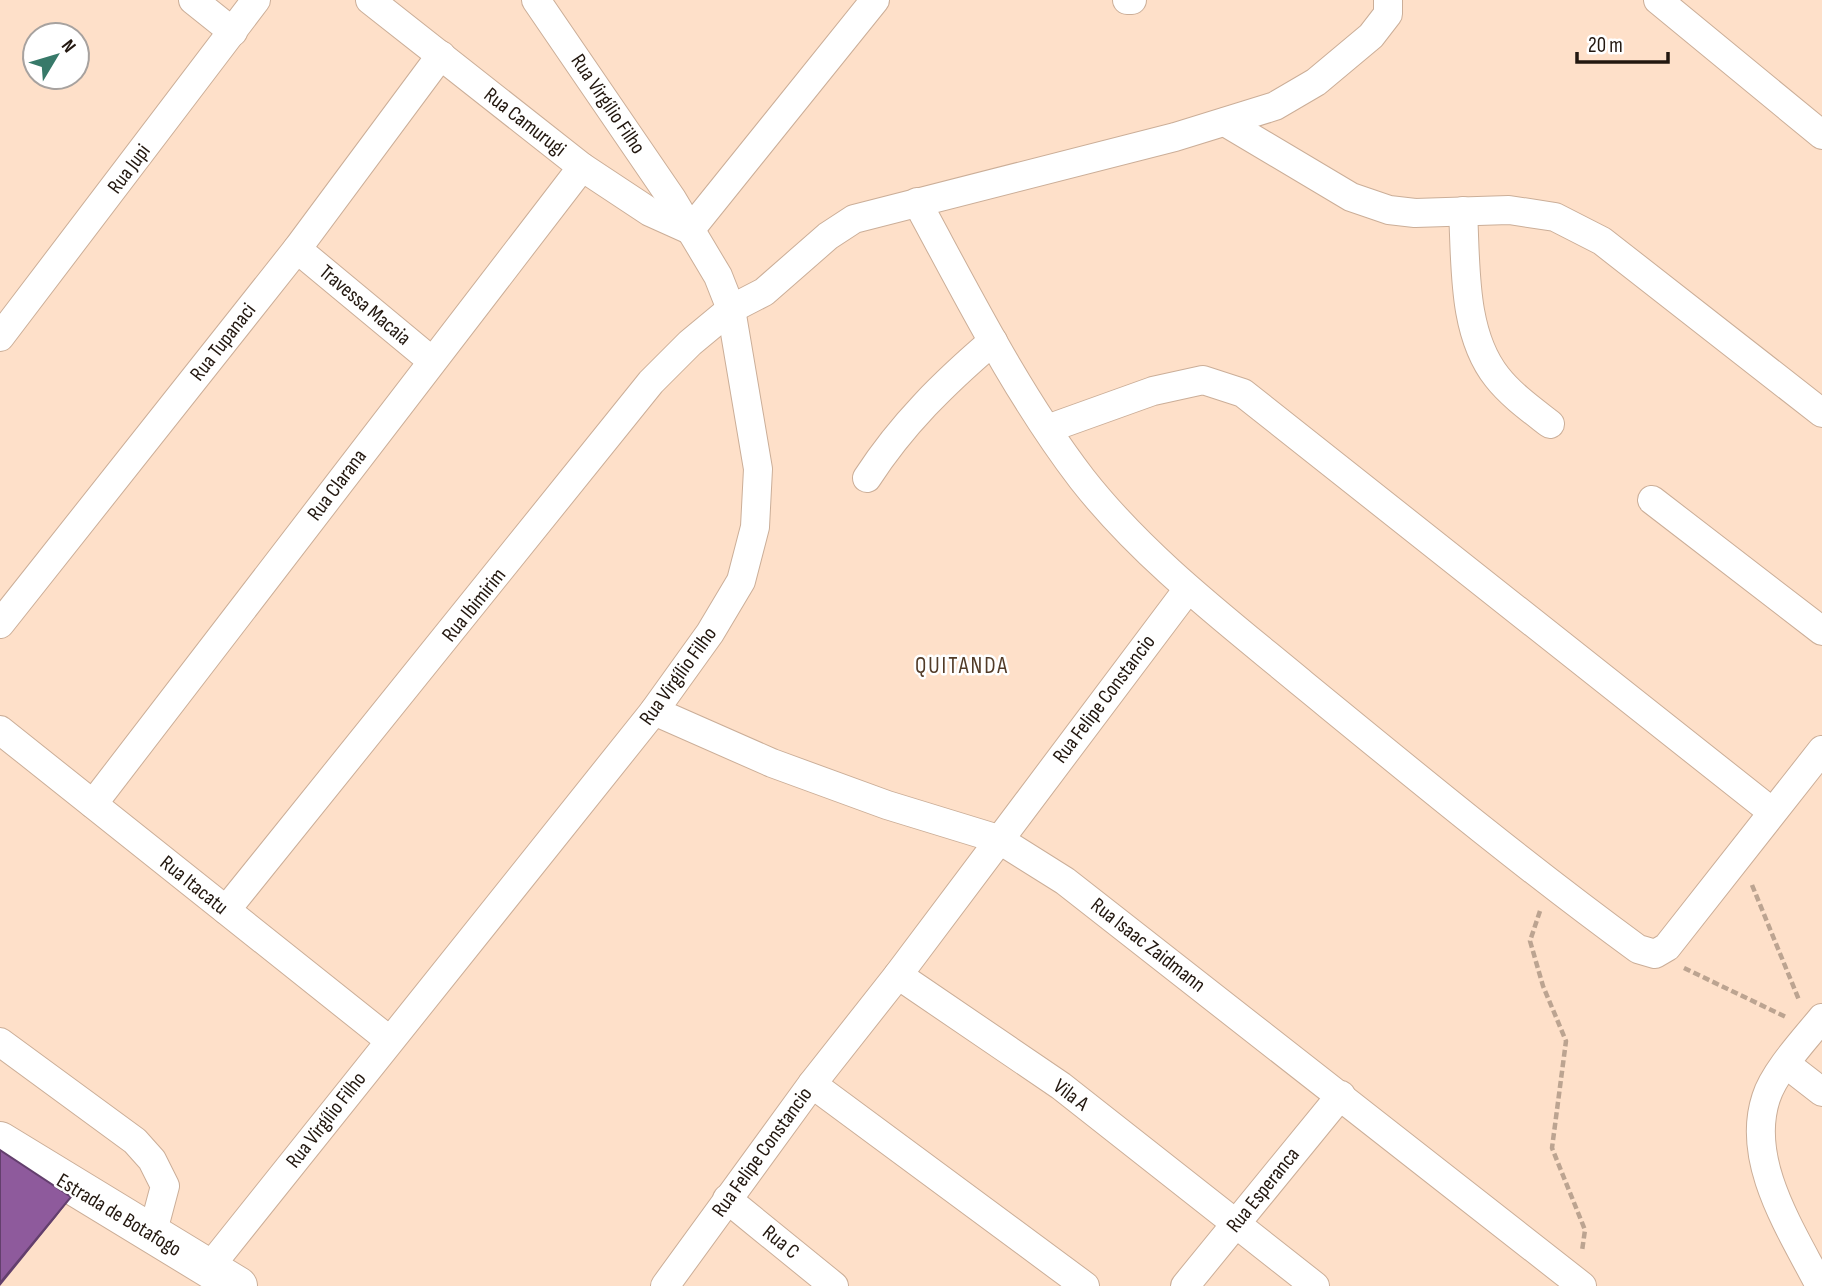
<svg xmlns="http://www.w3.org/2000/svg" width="1822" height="1286" font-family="'Sofia Sans Condensed',sans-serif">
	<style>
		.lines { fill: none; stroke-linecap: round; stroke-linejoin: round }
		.street-casing { stroke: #cbae98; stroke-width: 30 }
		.secondary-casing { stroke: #cbae98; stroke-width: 40 }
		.path { stroke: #bca491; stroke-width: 4.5; stroke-dasharray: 7 3.5; stroke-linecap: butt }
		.street { stroke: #fff; stroke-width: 28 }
		.secondary { stroke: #fff; stroke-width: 38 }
		.shaded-wall { fill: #633f6d }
		.building { fill: #8e5a9c; stroke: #633f6d; stroke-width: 2 }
		.labels { text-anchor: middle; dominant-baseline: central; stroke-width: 5; stroke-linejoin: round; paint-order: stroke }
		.street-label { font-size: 21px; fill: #22170f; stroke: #fff }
		.neighbourhood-label { font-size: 23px; letter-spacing: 2px; fill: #523b27; stroke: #fff }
	</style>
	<rect width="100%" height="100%" fill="#fee0c9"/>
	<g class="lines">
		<g class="street-casing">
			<g id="street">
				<polyline points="193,0 233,32"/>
				<polyline points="370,0 582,167 650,212 690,230 875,0"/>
				<polyline points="1127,0 1132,0"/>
				<polyline points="1658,0 1822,135"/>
				<polyline points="1225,122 1351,197 1389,210 1415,213 1509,210 1555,217 1602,241 1822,413"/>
				<path d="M917,202C968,296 1017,394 1082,479C1144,558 1226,620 1303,684C1413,774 1523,865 1638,949L1655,954L1667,947L1822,750"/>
				<path d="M1463,211C1466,264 1462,333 1497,377C1511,395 1532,410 1550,424"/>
				<polyline points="297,249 432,361"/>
				<polyline points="0,337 256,0"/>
				<polyline points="1047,429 1153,391 1203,380 1243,393 1771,811"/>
				<path d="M867,478C902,424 944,383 993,341"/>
				<polyline points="1652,500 1822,631"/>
				<polyline points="0,624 297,249 441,55"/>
				<polyline points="654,711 772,763 887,805 998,839 1065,881 1582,1286"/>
				<polyline points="0,730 389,1040"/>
				<polyline points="93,804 582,167"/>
				<polyline points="226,910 651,382 690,343 731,309 764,292 828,236 854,219 1175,137 1275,106 1316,82 1371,36 1388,14 1388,0"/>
				<polyline points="898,975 1061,1086 1315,1286"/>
				<polyline points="0,1042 135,1141 152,1160 165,1186 152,1235"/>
				<polyline points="1786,1064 1822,1092"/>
				<polyline points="812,1084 1085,1286"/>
				<polyline points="727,1199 834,1286"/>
				<polyline points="208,1269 654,711 710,633 741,581 755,527 758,469 731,309 718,276 672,199 536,0"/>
				<polyline points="665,1286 812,1084 898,975 1188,589"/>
				<polyline points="1185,1286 1341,1095"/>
				<path d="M1820,1286C1792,1231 1745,1162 1766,1098C1774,1072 1805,1039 1822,1018"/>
			</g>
		</g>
		<g class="secondary-casing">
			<polyline id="secondary" points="0,1141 238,1286"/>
		</g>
		<g class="path">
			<polyline points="1752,885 1799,1000"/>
			<polyline points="1540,911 1530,941 1543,986 1566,1041 1552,1148 1585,1230 1582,1251"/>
			<polyline points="1684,968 1786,1017"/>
		</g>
		<use href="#street" class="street"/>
		<use href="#secondary" class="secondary"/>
	</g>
	<polygon class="shaded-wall" points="71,1197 56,1217 0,1286 0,1283"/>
	<polygon class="building" points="0,1150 71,1197 0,1283"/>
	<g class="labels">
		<g class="street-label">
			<text transform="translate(608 104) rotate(56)">Rua Virgílio Filho</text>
			<text transform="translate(525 122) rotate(38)">Rua Camurugi</text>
			<text transform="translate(129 169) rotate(-53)">Rua Jupi</text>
			<text transform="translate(365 305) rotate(40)">Travessa Macaia</text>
			<text transform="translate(223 342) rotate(-52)">Rua Tupanaci</text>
			<text transform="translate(337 485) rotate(-53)">Rua Clarana</text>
			<text transform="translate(474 605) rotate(-51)">Rua Ibimirim</text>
			<text transform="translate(678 676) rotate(-54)">Rua Virgílio Filho</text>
			<text transform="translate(1104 699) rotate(-53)">Rua Felipe Constancio</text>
			<text transform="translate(194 885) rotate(39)">Rua Itacatu</text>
			<text transform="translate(1148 945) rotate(38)">Rua Isaac Zaidmann</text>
			<text transform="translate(1071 1095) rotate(37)">Vila A</text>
			<text transform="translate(326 1120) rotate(-52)">Rua Virgílio Filho</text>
			<text transform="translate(762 1152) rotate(-54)">Rua Felipe Constancio</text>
			<text transform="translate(1263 1190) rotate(-51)">Rua Esperanca</text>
			<text transform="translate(119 1215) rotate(31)">Estrada de Botafogo</text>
			<text transform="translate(781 1242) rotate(39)">Rua C</text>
		</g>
		<g class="neighbourhood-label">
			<text x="962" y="666">QUITANDA</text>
		</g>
	</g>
	<g transform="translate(56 56) rotate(52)"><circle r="33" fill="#ffffff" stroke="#a7a29f" stroke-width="2"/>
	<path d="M0-5L12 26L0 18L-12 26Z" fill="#377969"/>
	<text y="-10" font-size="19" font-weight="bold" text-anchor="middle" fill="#22170f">N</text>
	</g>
	<path d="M1577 52v10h91v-10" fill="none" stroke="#22170f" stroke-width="3.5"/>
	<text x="1588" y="52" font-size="21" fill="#22170f" stroke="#ffffff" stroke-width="5" paint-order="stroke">20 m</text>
</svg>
